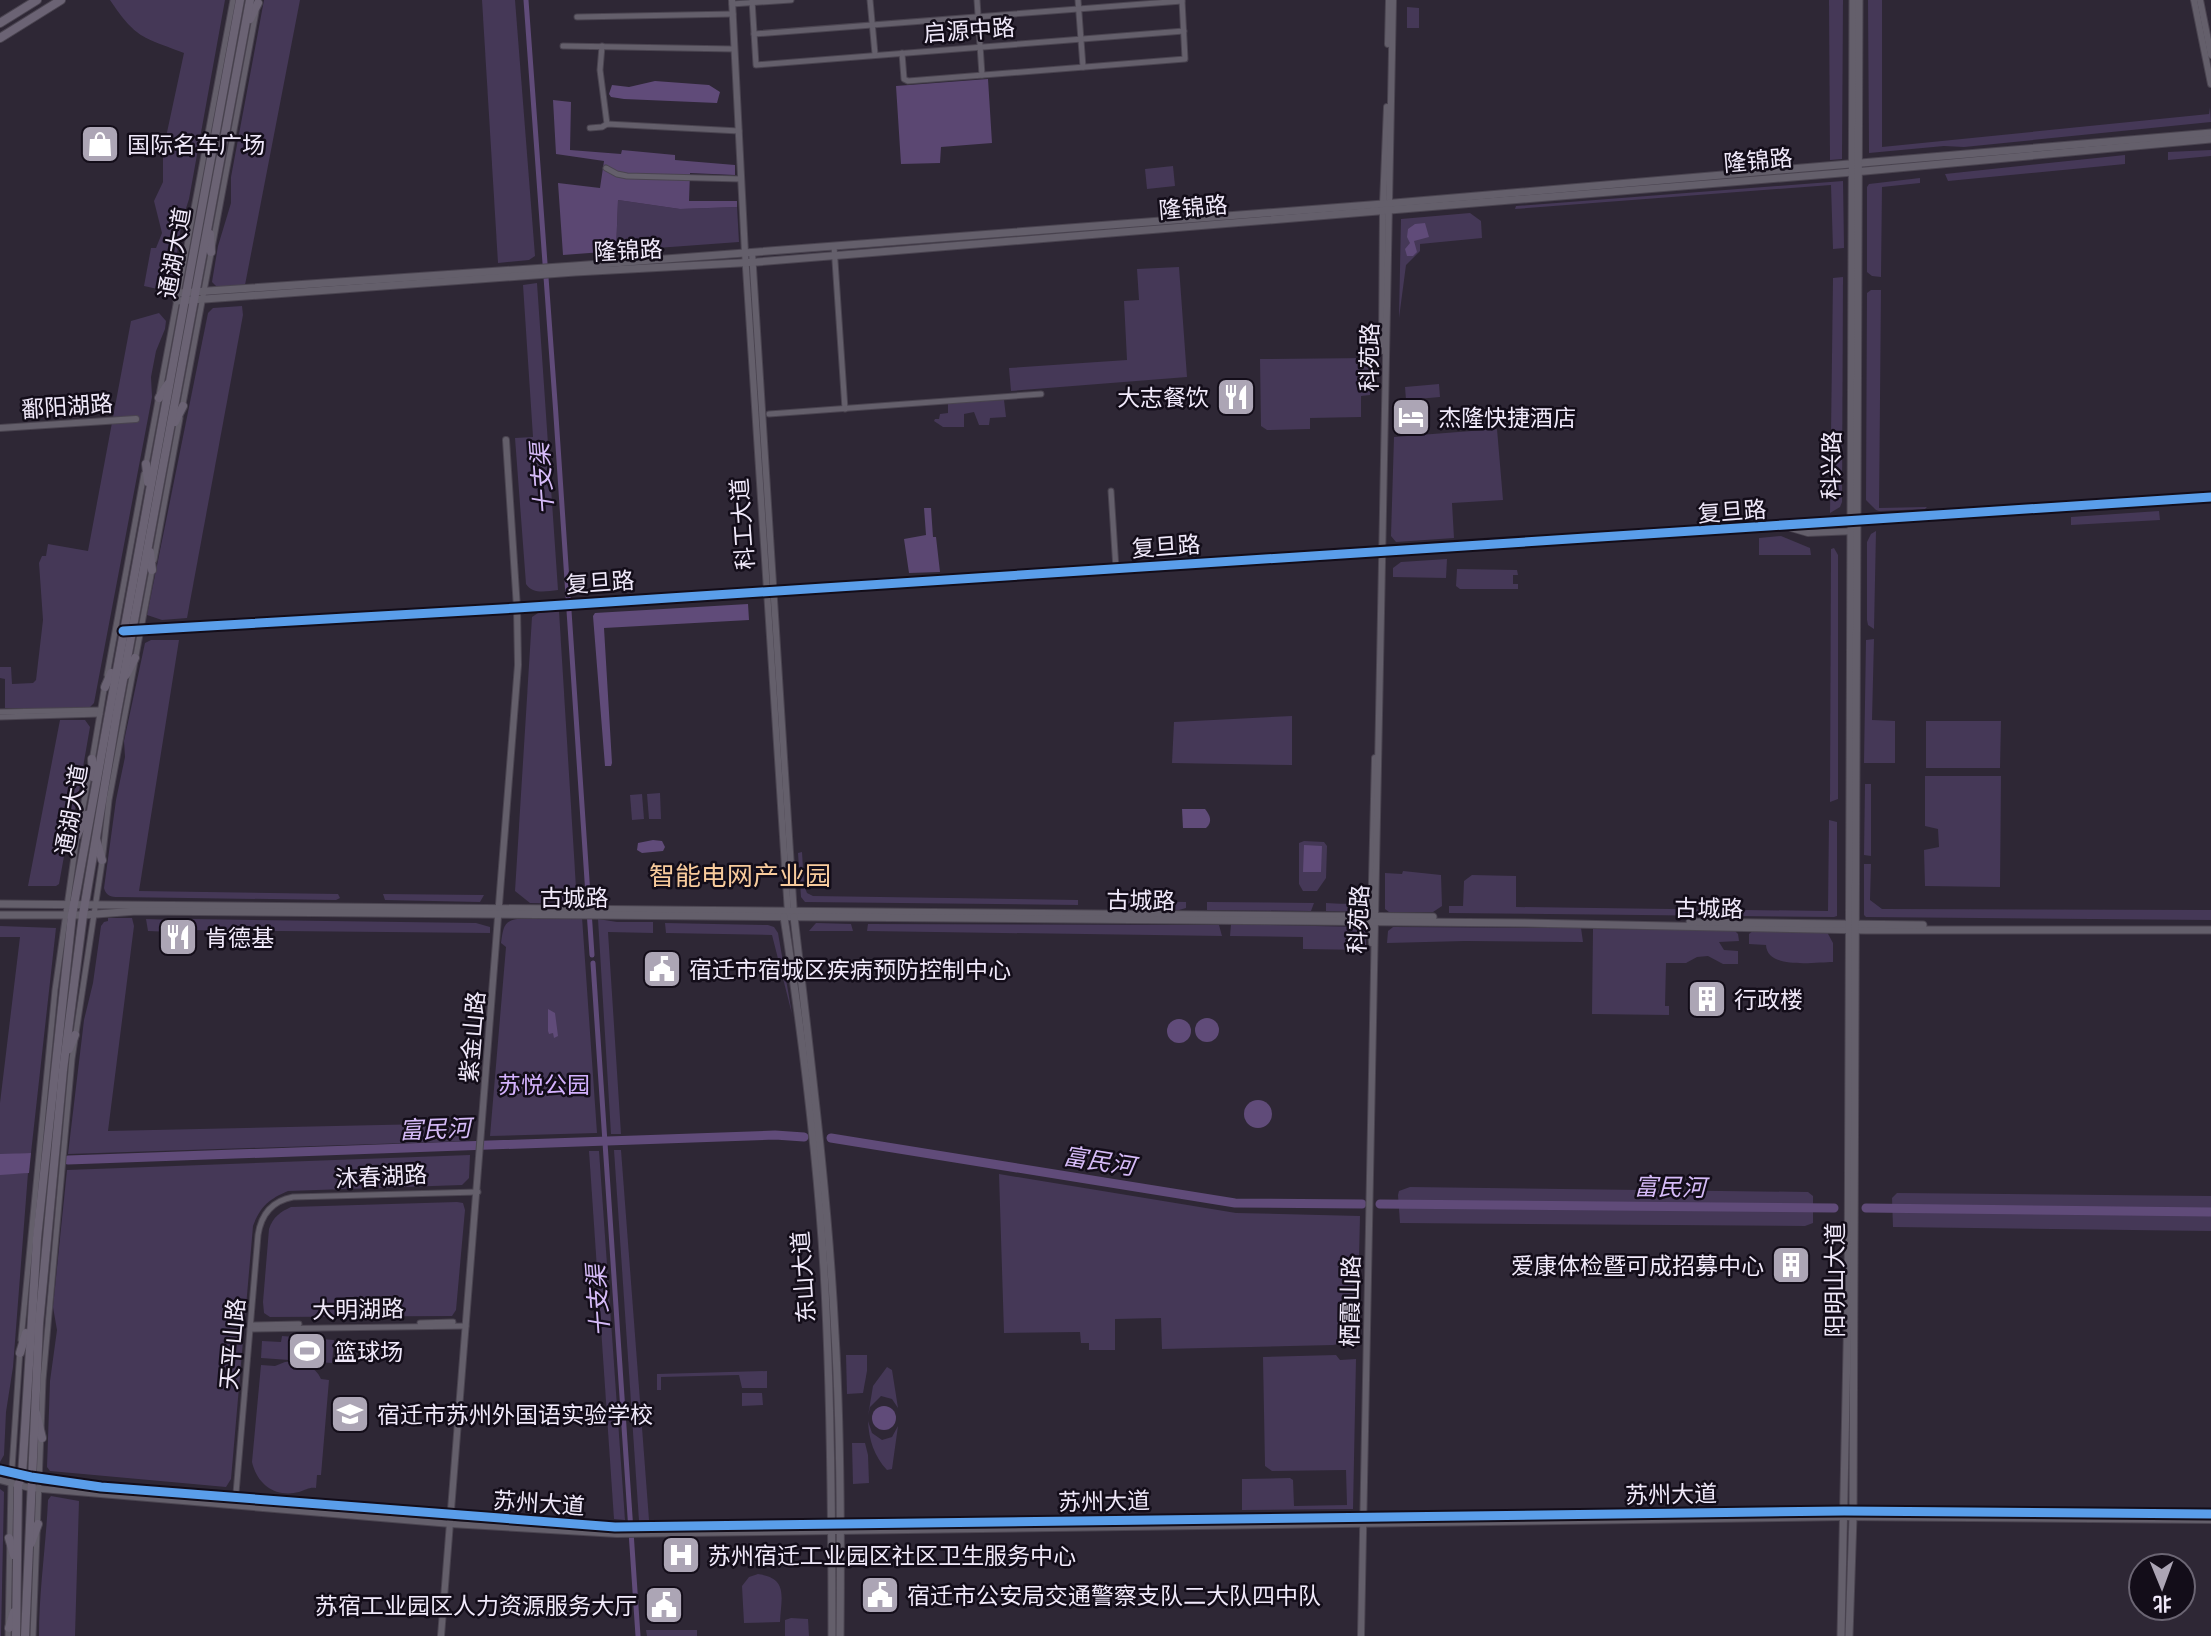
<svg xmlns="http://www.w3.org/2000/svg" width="2211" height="1636" font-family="Ubuntu,'Noto Sans SC',sans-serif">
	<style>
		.green { fill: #453857 }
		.forest { fill: #5b4772 }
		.water { fill: #604b79 }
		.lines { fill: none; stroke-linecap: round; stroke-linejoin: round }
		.canal { stroke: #604b79; stroke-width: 5 }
		.river { stroke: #604b79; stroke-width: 9 }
		.minor-casing { stroke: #4a4450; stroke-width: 7 }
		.tertiary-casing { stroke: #4a4450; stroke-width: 8 }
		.secondary-casing { stroke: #4a4450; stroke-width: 9 }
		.primary-casing { stroke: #4a4450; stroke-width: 10 }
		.minor { stroke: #645f6b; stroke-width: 5 }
		.tertiary { stroke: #645f6b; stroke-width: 6 }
		.secondary { stroke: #645f6b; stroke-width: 7 }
		.primary { stroke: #6b6374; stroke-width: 8 }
		.cycleway-casing { stroke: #130d19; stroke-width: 13 }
		.cycleway { stroke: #5a9eea; stroke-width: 9 }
		.labels { text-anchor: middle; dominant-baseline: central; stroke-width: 5; stroke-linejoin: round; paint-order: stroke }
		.street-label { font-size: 23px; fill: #f0e9fa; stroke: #130d19 }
		.poi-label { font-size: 23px; fill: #f0e9fa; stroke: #130d19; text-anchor: start }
		.park-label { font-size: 23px; fill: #d4b2fe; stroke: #130d19 }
		.water-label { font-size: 24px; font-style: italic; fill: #d6bbf8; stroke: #130d19 }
		.quarter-label { font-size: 26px; fill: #f8cb9c; stroke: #130d19 }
	</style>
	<rect width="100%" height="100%" fill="#2e2735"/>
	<g class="green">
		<path d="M110,0H225L189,199L182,221L171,292L144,286L151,248H156L162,233L154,201L163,182V151L184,53C143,37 136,39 110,0Z"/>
		<polygon points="264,0 300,0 245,285 217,287 212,282 218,246 231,203 231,177"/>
		<polygon points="482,0 515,0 535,256 529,260 498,263"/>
		<polygon points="1829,0 1843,0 1842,159 1830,160"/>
		<polygon points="1868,0 1882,0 1882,147 2209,114 2210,107 2211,122 1964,147 1944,146 1869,153"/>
		<polygon points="1407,7 1419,8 1419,28 1407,28"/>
		<polygon points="2211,150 2211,156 2168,160 2168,152"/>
		<polygon points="2125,155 2125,164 1948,181 1945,174"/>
		<polygon points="1173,166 1175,186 1147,189 1145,169"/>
		<polygon points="1920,178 1920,183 1882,187 1881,277 1872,276 1867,272 1867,187 1869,184"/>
		<polygon points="1843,181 1844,248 1833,249 1831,185 1515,209 1516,206"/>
		<polygon points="618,200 680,209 737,207 739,242 616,251"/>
		<polygon points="1470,213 1481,221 1482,238 1420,244 1420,251 1406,265 1399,318 1401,219"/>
		<polygon points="1179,267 1187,377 1011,391 1009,368 1127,360 1124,301 1139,300 1137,269"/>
		<polygon points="1843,277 1842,502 1840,507 1830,513 1833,278"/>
		<path d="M537,283L558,590C547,591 533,595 526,584L515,438L533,437L523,285Z"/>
		<polygon points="1871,290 1881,290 1879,508 1927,507 1925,509 1879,511 1876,510 1866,500 1867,293"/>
		<polygon points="242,306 243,315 187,618 162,620 147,615 208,313 213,308"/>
		<polygon points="159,313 166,321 165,329 156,351 151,377 152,397 94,703 89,708 5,708 5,679 0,678 0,667 11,667 12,684 33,683 36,680 43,620 39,563 42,556 46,556 48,544 88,551 131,321"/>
		<polygon points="1370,358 1370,395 1361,396 1361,417 1310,418 1310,429 1267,430 1261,426 1260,359"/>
		<polygon points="1439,384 1440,397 1406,400 1405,387"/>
		<polygon points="1004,400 1006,417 990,418 989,425 979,425 974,412 964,414 964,427 943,427 934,421 935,419 939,419 940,414 948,413 948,403"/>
		<polygon points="1497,429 1503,500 1452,503 1454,538 1396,542 1391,536 1394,437"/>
		<polygon points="2159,511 2160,520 2071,525 2071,517"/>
		<polygon points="1876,531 1874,629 1868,625 1867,620 1867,542 1871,534"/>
		<polygon points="1781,536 1810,548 1811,555 1759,555 1759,538"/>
		<polygon points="1834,548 1838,555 1838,799 1830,802 1831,549"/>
		<polygon points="1447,559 1446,578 1393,577 1393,568 1401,562"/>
		<polygon points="1457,569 1517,570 1518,575 1513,575 1513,584 1518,584 1518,589 1460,589 1456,586"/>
		<polygon points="559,611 577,904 530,903 515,891 532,617 538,613"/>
		<polygon points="1874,639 1872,720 1895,721 1895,763 1864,763 1866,640"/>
		<path d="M151,640H179L139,891L338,894L340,898L336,900L118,897C111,897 106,896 104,888L116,800L125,757L124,741L145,643Z"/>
		<polygon points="1292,716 1292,765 1172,763 1174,722"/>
		<polygon points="60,720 85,720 90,727 77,802 68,834 59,884 56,886 28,886"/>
		<polygon points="1926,721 2001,721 2000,768 1926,768"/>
		<polygon points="1925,776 2001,776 2000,887 1925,886 1924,850 1939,847 1938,829 1925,826"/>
		<polygon points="1865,784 1871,784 1871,856 1864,855"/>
		<polygon points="660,793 661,819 649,819 647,794"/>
		<polygon points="642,794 644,819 632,820 630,795"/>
		<polygon points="1829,820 1837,822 1837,916 1834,917 1449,913 1449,906 1463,906 1464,881 1472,875 1516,876 1516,907 1828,911"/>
		<polygon points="1304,841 1324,842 1327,846 1326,878 1317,891 1303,891 1299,884 1299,843"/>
		<polygon points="802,852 804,885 807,893 813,896 1078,900 1078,905 805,902 801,897 798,853"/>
		<polygon points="1864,864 1871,864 1870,900 1882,909 2211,910 2211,920 1866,917 1864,915"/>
		<polygon points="1403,871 1441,875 1442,906 1433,912 1389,912 1385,909 1385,873 1402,874"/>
		<polygon points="383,894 484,895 480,902 385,900"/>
		<path d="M1366,894V909L1363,912L1326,911V903C1340,903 1359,908 1366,894Z"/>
		<polygon points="1124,901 1186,902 1186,908 1179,910 1125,909"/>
		<polygon points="1207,902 1314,903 1311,911 1207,910"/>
		<path d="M582,917L597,1133L490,1136L506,947L501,943C503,930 503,921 517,919Z"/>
		<polygon points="108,918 132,918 134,926 108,1131 473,1123 471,1137 467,1141 68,1154 84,1020 93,983 101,926 104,922 108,921"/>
		<polygon points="146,919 176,920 173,932 148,931"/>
		<polygon points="191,919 476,923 490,927 490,933 184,930"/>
		<polygon points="598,919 617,922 653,922 653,933 608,932 621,1134 611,1134"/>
		<polygon points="665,923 768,925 774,927 778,933 792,1014 772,935 666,933"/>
		<polygon points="816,923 851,924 853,931 809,931"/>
		<polygon points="868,924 1219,925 1222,936 867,931"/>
		<polygon points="1231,924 1361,927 1366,929 1366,950 1303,949 1303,937 1230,936"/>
		<polygon points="0,926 56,928 31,1153 0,1155 0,1103 20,937 0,937"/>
		<polygon points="1393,927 1581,928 1583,942 1465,941 1387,943 1388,931"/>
		<polygon points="1593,929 1734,930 1738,934 1739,941 1719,942 1724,950 1738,951 1738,964 1723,964 1708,956 1697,957 1686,963 1666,963 1665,1006 1669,1006 1669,1015 1592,1014"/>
		<path d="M1754,930L1827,932L1833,943V962C1816,962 1767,970 1766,945L1749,944V934Z"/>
		<polygon points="614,1150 621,1150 649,1520 639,1521"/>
		<polygon points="589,1151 599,1151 625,1520 614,1519"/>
		<path d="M470,1155L469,1178L462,1185L288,1191C269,1199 260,1207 253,1226L231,1479L226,1487L50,1471L47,1467L50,1381L57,1330L53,1307L67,1170Z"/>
		<polygon points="28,1173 13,1367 6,1412 4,1455 0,1462 0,1174"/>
		<polygon points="999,1174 1236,1213 1360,1216 1357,1340 1333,1345 1162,1349 1161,1318 1115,1319 1115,1350 1089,1350 1089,1343 1081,1343 1080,1332 1004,1333"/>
		<polygon points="1410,1187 1808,1192 1813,1196 1813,1223 1805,1226 1400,1223 1398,1195 1399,1191"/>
		<polygon points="1897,1193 2211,1196 2211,1231 1893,1227 1892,1198"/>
		<path d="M457,1202L463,1203L465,1210L456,1310L452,1316L270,1317L264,1313L263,1302L269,1229C273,1217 280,1212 291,1207Z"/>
		<polygon points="282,1336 334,1340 332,1363 261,1358 262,1341 281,1342"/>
		<polygon points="846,1355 867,1355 867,1371 863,1393 847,1394"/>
		<polygon points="1336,1355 1340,1360 1356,1359 1353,1509 1242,1510 1242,1479 1290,1478 1293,1480 1294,1506 1347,1505 1346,1470 1272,1471 1265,1466 1263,1357"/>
		<path d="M285,1362C300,1361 315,1365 321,1379L329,1380L321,1475H317L316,1488C309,1487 306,1490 299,1492C275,1498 257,1484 252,1462L261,1365L275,1366Z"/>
		<polygon points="887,1367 892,1370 898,1408 892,1399 881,1396 870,1407 868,1416 873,1386"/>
		<polygon points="767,1371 767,1388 742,1388 739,1375 661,1377 661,1390 657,1390 657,1374"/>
		<polygon points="742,1393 762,1393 763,1405 742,1406"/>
		<path d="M868,1421L872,1433L882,1440L892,1437L898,1426L892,1469L887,1470C874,1456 869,1440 868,1421Z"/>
		<polygon points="852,1443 865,1443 868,1455 869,1483 853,1484"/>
		<polygon points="0,1489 4,1492 1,1636 0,1636"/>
		<path d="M51,1496L79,1501L75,1636H39C39,1590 46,1546 48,1500Z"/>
		<path d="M758,1574C789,1578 781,1598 780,1622L744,1623L742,1586L749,1577Z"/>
		<polygon points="791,1618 808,1619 809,1636 785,1636 785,1620"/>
		<polygon points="646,1630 697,1630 697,1636 647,1636"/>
	</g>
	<g class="forest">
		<polygon points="988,79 992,143 941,147 940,163 901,164 896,86"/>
		<polygon points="553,100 571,102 570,150 621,154 622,150 675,155 675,160 735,165 735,175 690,173 689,201 737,201 737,207 680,209 618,200 616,251 563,255 558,183 600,188 604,161 556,154"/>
		<polygon points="924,508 931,508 933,537 936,537 940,572 909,573 904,539 926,535"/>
	</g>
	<g class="water">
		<polygon points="655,81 709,85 720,92 717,103 624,99 611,97 609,94 612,85 629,87"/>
		<polygon points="1425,223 1429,237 1414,241 1417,252 1413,256 1407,256 1405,249 1410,243 1407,237 1408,229 1415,224"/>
		<polygon points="748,604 749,620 604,628 612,763 611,766 605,766 593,616 595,613"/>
		<path d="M1205,809C1210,815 1213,822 1206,828H1183L1182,809Z"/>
		<polygon points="653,840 662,841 665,847 663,851 642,853 637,850 638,843"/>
		<polygon points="1304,845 1322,846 1321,872 1303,872"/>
		<polygon points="548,1009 555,1013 558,1036 554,1038 553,1033 549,1034 548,1031"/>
		<circle cx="1207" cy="1030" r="12"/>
		<circle cx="1179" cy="1031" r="12"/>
		<circle cx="1258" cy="1114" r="14"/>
		<polygon points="31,1153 29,1173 0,1175 0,1154"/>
		<circle cx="884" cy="1418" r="12"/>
	</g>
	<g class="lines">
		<g class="canal">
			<path d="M526,0C551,318 570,637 592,955"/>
			<polyline points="593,963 638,1636"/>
		</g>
		<g class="river">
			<polyline points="831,1138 1235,1203 1362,1204"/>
			<polyline points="68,1160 775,1135 804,1137"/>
			<polyline points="1380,1204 1834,1208"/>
			<polyline points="1866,1208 2211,1212"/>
		</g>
		<g class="minor-casing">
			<g id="minor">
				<polyline points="752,0 756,65 1184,31"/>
				<polyline points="870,0 875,54"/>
				<polyline points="977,0 982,75"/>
				<polyline points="1078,0 1083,67"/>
				<polyline points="732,4 791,0"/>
				<polyline points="577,17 733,14"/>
				<polyline points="754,34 1182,1"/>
				<polyline points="563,46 734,49"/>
				<polyline points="602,46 600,70 607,124"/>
				<polyline points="902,53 904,79 908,81 1185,59 1182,0"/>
				<polyline points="590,128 602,127 607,124 739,131"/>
				<polyline points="606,168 617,174 627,176 741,179"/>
				<polyline points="834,246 845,409"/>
				<polyline points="182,409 256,12"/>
				<polyline points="769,414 1041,394"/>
				<polyline points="146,465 233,0"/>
				<polyline points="1111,491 1116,569"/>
				<polyline points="154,560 180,418"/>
				<polyline points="107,675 144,474"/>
				<polyline points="0,712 100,710"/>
				<polyline points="0,717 100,714"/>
				<polyline points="92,761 105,684"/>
				<polyline points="80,823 90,770"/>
				<polyline points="420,1323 453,1322"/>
				<polyline points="251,1325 299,1324"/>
				<polyline points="250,1329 466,1326"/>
				<polyline points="21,1340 55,990 77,836"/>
				<path d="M235,1505L258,1235C261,1215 272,1201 293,1197L478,1192"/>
				<polyline points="8,1636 11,1483 20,1350"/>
				<polyline points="33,1636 43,1380 72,1059 102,862 109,800 152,570"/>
			</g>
		</g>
		<g class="tertiary-casing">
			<g id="tertiary">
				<polyline points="732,0 745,253 788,913"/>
				<polyline points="2194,0 2211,84"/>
				<polyline points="2200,0 2211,55"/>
				<polyline points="1388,44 1389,0"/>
				<polyline points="752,252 794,915"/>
				<polyline points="1382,351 1383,204 1387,107"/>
				<polyline points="0,428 136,419"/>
				<polyline points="1791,528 1808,533 1856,531"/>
				<polyline points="131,630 517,608 2211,497"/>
				<polyline points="1372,943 1371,922 1375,758"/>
				<polyline points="0,1470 31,1477 101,1487 615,1527 1844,1511 2211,1514"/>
				<polyline points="0,1480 30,1488 451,1524 617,1534 1844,1517 2211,1520"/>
				<polyline points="441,1636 518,665 517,608 506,440"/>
				<polyline points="1361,1636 1393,0"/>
			</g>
		</g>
		<g class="secondary-casing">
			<g id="secondary">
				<polyline points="179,293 574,266 1383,204 2211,133"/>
				<polyline points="177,301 575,272 757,262 1865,171 2211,139"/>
				<polyline points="0,904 1433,917"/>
				<polyline points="0,915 83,915 137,911 1524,923 1865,930 2211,930"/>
				<path d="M784,917C802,1034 817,1152 824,1270C831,1392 832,1514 832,1636"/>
				<path d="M794,917C810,1056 828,1194 835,1334C841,1434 841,1535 840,1636"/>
				<polyline points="1690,922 1923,925"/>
				<polyline points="1841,1636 1848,1302 1853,0"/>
				<polyline points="1849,1636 1853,1517 1859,0"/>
			</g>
		</g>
		<g class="primary-casing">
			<g id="primary">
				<polyline points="250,19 258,3"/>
				<polyline points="0,23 37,0"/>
				<polyline points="0,38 61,0"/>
				<polyline points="210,234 211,252"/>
				<polyline points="159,398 168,384"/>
				<polyline points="175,422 183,406"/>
				<polyline points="146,464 148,482"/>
				<polyline points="150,552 152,570"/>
				<polyline points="126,675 135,658"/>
				<polyline points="105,687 111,673"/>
				<polyline points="92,759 93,777"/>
				<polyline points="76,837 87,815"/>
				<polyline points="96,839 102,860"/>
				<polyline points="69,1049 75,1035"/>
				<polyline points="20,1353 26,1333"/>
				<polyline points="36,1413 42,1438"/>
				<polyline points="9,1538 14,1555"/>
				<polyline points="31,1543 38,1524"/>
				<polyline points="9,1628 14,1612"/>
				<polyline points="16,1636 18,1485 22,1476 37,1238 72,915 240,0"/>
				<polyline points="25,1636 39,1324 63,1070 83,915 117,712 250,0"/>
			</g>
		</g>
		<use href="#minor" class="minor"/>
		<use href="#tertiary" class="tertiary"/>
		<use href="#secondary" class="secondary"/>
		<use href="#primary" class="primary"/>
		<g class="cycleway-casing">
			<g id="cycleway">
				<polyline points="123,631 517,608 2211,497"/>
				<polyline points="0,1470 31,1477 101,1487 615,1527 1844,1511 2211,1514"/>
			</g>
		</g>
		<use href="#cycleway" class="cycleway"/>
	</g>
	<defs>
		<g id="shop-square" transform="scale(2.0125)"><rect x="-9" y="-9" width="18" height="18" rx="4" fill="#aca5b5" stroke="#130d19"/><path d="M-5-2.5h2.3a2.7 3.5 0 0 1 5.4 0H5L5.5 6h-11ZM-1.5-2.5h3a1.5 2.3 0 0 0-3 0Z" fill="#fff"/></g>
		<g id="restaurant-square" transform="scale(2.0125)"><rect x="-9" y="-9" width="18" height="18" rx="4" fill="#aca5b5" stroke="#130d19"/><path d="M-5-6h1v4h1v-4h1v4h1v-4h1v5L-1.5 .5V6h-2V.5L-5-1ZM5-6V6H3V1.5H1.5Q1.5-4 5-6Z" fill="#fff"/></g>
		<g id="hotel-square" transform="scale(2.0125)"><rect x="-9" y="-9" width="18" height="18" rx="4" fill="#aca5b5" stroke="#130d19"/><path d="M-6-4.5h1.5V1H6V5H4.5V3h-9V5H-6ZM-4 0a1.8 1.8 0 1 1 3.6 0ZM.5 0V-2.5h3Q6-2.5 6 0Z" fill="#fff"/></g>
		<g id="civic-square" transform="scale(2.0125)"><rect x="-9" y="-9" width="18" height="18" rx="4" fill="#aca5b5" stroke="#130d19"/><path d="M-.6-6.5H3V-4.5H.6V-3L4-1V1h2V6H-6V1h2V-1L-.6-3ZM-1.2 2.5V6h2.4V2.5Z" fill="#fff"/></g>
		<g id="building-square" transform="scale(2.0125)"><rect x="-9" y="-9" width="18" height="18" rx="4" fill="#aca5b5" stroke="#130d19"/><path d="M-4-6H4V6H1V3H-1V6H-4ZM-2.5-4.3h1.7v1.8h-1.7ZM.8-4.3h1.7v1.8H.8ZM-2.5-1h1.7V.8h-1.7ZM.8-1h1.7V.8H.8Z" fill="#fff"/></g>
		<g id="stadium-square" transform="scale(2.0125)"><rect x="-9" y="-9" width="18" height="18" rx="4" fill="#aca5b5" stroke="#130d19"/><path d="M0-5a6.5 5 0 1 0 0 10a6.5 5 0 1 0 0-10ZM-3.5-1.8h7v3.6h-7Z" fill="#fff"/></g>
		<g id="school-square" transform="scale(2.0125)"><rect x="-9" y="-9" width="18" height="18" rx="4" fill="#aca5b5" stroke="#130d19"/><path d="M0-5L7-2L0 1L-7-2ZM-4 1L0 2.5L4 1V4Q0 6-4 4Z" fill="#fff"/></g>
		<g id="hospital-square" transform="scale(2.0125)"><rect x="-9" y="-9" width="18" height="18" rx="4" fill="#aca5b5" stroke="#130d19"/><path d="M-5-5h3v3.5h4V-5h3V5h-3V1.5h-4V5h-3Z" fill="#fff"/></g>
	</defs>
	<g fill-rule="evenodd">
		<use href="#shop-square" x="100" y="144"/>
		<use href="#restaurant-square" x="1236" y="397"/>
		<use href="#hotel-square" x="1411" y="417"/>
		<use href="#restaurant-square" x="178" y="937"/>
		<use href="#civic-square" x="662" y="969"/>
		<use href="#building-square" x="1707" y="999"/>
		<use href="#building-square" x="1791" y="1265"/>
		<use href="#stadium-square" x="307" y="1351"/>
		<use href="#school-square" x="350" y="1414"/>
		<use href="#hospital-square" x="681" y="1555"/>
		<use href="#civic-square" x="880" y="1595"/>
		<use href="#civic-square" x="664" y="1605"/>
	</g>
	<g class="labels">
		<g class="street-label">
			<text transform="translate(969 30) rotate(-4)">启源中路</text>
			<text transform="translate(1758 160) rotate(-5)">隆锦路</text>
			<text transform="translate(1193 207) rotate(-5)">隆锦路</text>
			<text transform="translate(628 250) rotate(-3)">隆锦路</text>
			<text transform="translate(174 253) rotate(-80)">通湖大道</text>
			<text transform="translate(1369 357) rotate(-89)">科苑路</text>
			<text transform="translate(67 406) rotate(-4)">鄱阳湖路</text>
			<text transform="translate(1831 465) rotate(-89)">科兴路</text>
			<text transform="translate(1732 511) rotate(-4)">复旦路</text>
			<text transform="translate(742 524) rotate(-94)">科工大道</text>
			<text transform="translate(1166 546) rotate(-4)">复旦路</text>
			<text transform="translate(600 582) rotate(-4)">复旦路</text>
			<text transform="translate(71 810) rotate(-80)">通湖大道</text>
			<text x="574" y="897">古城路</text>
			<text transform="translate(1141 900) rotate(1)">古城路</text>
			<text transform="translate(1709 908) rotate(1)">古城路</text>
			<text transform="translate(1358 919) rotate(-87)">科苑路</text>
			<text transform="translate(472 1037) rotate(-85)">紫金山路</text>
			<text transform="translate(381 1176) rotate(-3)">沐春湖路</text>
			<text transform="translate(803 1277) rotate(-94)">东山大道</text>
			<text transform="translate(1834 1280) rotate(-90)">阳明山大道</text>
			<text transform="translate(1350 1301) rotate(-89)">栖霞山路</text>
			<text transform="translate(358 1309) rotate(-1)">大明湖路</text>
			<text transform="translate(232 1344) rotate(-85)">天平山路</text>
			<text transform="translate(1671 1494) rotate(-1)">苏州大道</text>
			<text transform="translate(1104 1501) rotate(-1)">苏州大道</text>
			<text transform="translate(539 1503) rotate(4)">苏州大道</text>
		</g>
		<g class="poi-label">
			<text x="127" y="144">国际名车广场</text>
			<text x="1209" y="397" text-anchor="end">大志餐饮</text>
			<text x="1438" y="417">杰隆快捷酒店</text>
			<text x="205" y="937">肯德基</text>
			<text x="689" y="969">宿迁市宿城区疾病预防控制中心</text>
			<text x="1734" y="999">行政楼</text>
			<text x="1764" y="1265" text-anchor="end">爱康体检暨可成招募中心</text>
			<text x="334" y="1351">篮球场</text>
			<text x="377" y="1414">宿迁市苏州外国语实验学校</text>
			<text x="708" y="1555">苏州宿迁工业园区社区卫生服务中心</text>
			<text x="907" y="1595">宿迁市公安局交通警察支队二大队四中队</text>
			<text x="637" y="1605" text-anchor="end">苏宿工业园区人力资源服务大厅</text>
		</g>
		<g class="park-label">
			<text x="544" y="1084">苏悦公园</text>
		</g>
		<g class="water-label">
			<text transform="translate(542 479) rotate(-94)">十支渠</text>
			<text transform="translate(435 1129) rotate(-2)">富民河</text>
			<text transform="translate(1099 1161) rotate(9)">富民河</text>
			<text transform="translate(1670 1187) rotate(1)">富民河</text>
			<text transform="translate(598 1301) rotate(-94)">十支渠</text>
		</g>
		<g class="quarter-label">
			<text x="740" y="875">智能电网产业园</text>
		</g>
	</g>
	<g transform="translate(2162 1587) rotate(179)"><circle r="33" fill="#130d19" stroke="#6b6573" stroke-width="2"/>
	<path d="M0-5L12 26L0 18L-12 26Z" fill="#aca5b5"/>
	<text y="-10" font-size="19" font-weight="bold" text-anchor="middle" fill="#f0e9fa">北</text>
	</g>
</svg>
